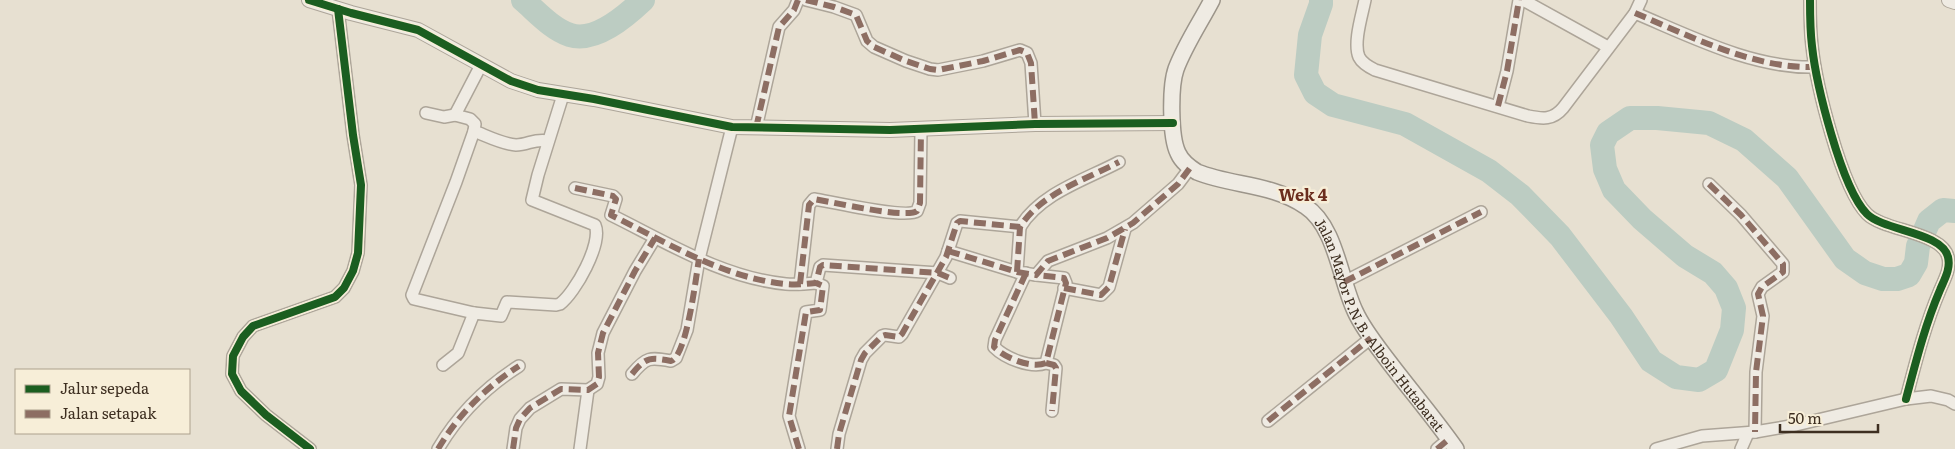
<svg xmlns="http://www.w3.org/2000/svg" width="1955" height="449" font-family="Literata,serif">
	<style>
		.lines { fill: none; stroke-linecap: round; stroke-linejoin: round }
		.river { stroke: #bcccc2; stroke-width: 24 }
		.minor-casing { stroke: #ada599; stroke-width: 14 }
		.tertiary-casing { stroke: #ada599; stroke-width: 16 }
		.secondary-casing { stroke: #9c958a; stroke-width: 18 }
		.minor { stroke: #efebe3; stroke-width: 11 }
		.tertiary { stroke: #efebe3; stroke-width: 14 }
		.secondary { stroke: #efebe3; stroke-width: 15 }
		.quiet { stroke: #8d6e63; stroke-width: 6; stroke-dasharray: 12 6; stroke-linecap: butt }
		.cycleway-casing { stroke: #f7eed8; stroke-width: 11 }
		.cycleway { stroke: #1b5e20; stroke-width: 8 }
		.labels { text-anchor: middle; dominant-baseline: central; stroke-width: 5; stroke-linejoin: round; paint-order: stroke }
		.street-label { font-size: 14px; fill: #3d2e20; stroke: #f7eed8 }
		.quarter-label { font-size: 16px; font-weight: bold; fill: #6b2e1e; stroke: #f7eed8 }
	</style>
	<rect width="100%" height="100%" fill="#e7e0d1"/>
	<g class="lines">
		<g class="river">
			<path d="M523,0C537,12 552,29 570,35C595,43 626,16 643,0"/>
			<polyline points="1321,0 1321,4 1310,35 1306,75 1315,93 1333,105 1405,124 1489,171 1520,195 1560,236 1621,316 1651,361 1676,377 1699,380 1716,370 1732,330 1734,308 1726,288 1713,273 1685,256 1642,219 1614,190 1605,169 1602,145 1608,133 1630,118 1657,118 1709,123 1744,140 1787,178 1845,259 1865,273 1883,279 1897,279 1909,275 1916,263 1918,246 1929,221 1943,210 1955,211"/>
		</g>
		<g class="minor-casing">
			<g id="minor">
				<polyline points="806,0 834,7 856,15 867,41 874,47 906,61 930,69 938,70 983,61 1020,50 1027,53 1031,63 1035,124"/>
				<path d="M1365,0C1362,15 1353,43 1359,57C1362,63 1369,67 1375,70L1528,116C1543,119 1553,120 1563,108L1635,13L1641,0"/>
				<polyline points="1523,0 1608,47"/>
				<path d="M1810,0C1810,15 1810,30 1812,46C1816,83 1841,188 1867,214C1884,231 1942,232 1948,257C1951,269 1944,280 1940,290C1925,325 1916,361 1906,399"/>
				<path d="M1635,13C1690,36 1754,69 1815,67"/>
				<polyline points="1498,106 1507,71 1519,0"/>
				<polyline points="426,113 444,117 455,115"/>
				<polyline points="756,128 779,27 794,10 798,0"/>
				<path d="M474,131C487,136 502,144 516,145C528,145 535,138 548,141"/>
				<polyline points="1709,184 1741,215 1783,264 1783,272 1762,287 1758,294 1763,316 1756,372 1755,432"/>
				<path d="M575,188L613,196L616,199L611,215C666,242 723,278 786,284C796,285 806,284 816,283L820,267L823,265L938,273L950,278"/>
				<polyline points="948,251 1017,272 1036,275 1048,261 1107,238 1133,223 1178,184 1190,168"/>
				<polyline points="1017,272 1020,227"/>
				<path d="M1026,273L995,340L994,347C1005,358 1031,369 1046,363L1066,283L1064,278L1036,275"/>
				<polyline points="1344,282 1481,212"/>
				<path d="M800,284L809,205L814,199C832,202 906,219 917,211L920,203L921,129"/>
				<polyline points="1064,288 1101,295 1109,287 1125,229"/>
				<polyline points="474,313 414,299 412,295 456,182 474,131 475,124 470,119 455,115 481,65"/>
				<polyline points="1046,363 1054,365 1056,368 1052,411"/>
				<path d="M443,365L458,353L474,313L501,316L507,302L556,305L560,304C575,293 603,243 595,225L532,200L538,175L563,95"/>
				<path d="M632,374C646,357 650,357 671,361L676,358L687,330L699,259L732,127"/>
				<polyline points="1268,421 1371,338"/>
				<polyline points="310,449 266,415 241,391 232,374 233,356 243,337 253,326 335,297 344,288 353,271 358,253 361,185 353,135 338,9"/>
				<path d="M438,449C458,415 486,387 519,366"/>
				<polyline points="513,449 516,428 520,419 530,408 561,389 588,390 597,384 599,377 598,353 603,333 635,271 655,238"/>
				<polyline points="580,449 588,390"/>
				<polyline points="799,449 789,416 806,312 820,310 823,286 816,283"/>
				<path d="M837,449L839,434L861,360L865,353L882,336L885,335L899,337L902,334L946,257L957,223L960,221L1020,227C1041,193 1085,180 1119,162"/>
				<polyline points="1437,449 1449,439"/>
				<polyline points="1656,449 1702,436 1755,432 1796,425 1906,399 1931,396 1948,400 1955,404"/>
				<polyline points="1741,449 1748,433"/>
			</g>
		</g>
		<g class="tertiary-casing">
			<g id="tertiary">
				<polyline points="309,0 351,13 418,30 511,81 538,90 594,99 732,127 890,130 1035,124 1173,123"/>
				<polyline points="1949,0 1955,2"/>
			</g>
		</g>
		<g class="secondary-casing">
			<g id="secondary">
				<path id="s1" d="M1212,0C1200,23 1185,45 1176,69C1170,86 1170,137 1178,153C1182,162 1189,167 1197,172C1232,186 1273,184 1305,206C1336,226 1340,280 1355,311C1363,329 1377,346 1389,362C1411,391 1435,419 1456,449"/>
			</g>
		</g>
		<use href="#minor" class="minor"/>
		<use href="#tertiary" class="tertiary"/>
		<use href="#secondary" class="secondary"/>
		<g class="quiet">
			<polyline points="806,0 834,7 856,15 867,41 874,47 906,61 930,69 938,70 983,61 1020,50 1027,53 1031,63 1035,124"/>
			<path d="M1635,13C1690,36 1754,69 1815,67"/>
			<polyline points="1498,106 1507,71 1519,0"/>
			<polyline points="756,128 779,27 794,10 798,0"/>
			<polyline points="1709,184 1741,215 1783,264 1783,272 1762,287 1758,294 1763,316 1756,372 1755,432"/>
			<path d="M575,188L613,196L616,199L611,215C666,242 723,278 786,284C796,285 806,284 816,283L820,267L823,265L938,273L950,278"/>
			<polyline points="948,251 1017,272 1036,275 1048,261 1107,238 1133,223 1178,184 1190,168"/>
			<polyline points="1017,272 1020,227"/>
			<path d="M1026,273L995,340L994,347C1005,358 1031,369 1046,363L1066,283L1064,278L1036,275"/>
			<polyline points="1344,282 1481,212"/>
			<path d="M800,284L809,205L814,199C832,202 906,219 917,211L920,203L921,129"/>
			<polyline points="1064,288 1101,295 1109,287 1125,229"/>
			<polyline points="1046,363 1054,365 1056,368 1052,411"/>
			<path d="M632,374C646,357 650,357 671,361C687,356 696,276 699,259"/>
			<polyline points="1268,421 1371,338"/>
			<path d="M438,449C458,415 486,387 519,366"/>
			<polyline points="513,449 516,428 520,419 530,408 561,389 588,390 597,384 599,377 598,353 603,333 635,271 655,238"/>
			<polyline points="799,449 789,416 806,312 820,310 823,286 816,283"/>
			<path d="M837,449L839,434L861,360L865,353L882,336L885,335L899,337L902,334L946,257L957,223L960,221L1020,227C1041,193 1085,180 1119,162"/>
			<polyline points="1437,449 1449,439"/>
		</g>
		<g class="cycleway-casing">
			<g id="cycleway">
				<polyline points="309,0 351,13 418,30 511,81 538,90 594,99 732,127 890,130 1035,124 1173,123"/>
				<path d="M1810,0C1810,15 1810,30 1812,46C1816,83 1841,188 1867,214C1884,231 1942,232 1948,257C1951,269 1944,280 1940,290C1925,325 1916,361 1906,399"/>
				<polyline points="310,449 266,415 241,391 232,374 233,356 243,337 253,326 335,297 344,288 353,271 358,253 361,185 353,135 338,9"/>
			</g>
		</g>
		<use href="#cycleway" class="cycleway"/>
	</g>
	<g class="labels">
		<g class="street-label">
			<text stroke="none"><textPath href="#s1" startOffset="446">Jalan Mayor P.N.B. Alboin Hutabarat</textPath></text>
		</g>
		<g class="quarter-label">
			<text x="1303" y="194">Wek 4</text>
		</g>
	</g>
	<rect x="15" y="369" width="175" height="65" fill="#f7eed8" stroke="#ada18e"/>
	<rect x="25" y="385" width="25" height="8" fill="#1b5e20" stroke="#ada18e"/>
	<text x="60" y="394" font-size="15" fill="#3d2e20">Jalur sepeda</text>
	<rect x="25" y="410" width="25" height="8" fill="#8d6e63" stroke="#ada18e"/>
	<text x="60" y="419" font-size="15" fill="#3d2e20">Jalan setapak</text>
	<path d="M1780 424v8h98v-8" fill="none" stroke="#3d2e20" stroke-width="2.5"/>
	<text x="1788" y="424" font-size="15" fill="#3d2e20" stroke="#f7eed8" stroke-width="4" paint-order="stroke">50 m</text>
</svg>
